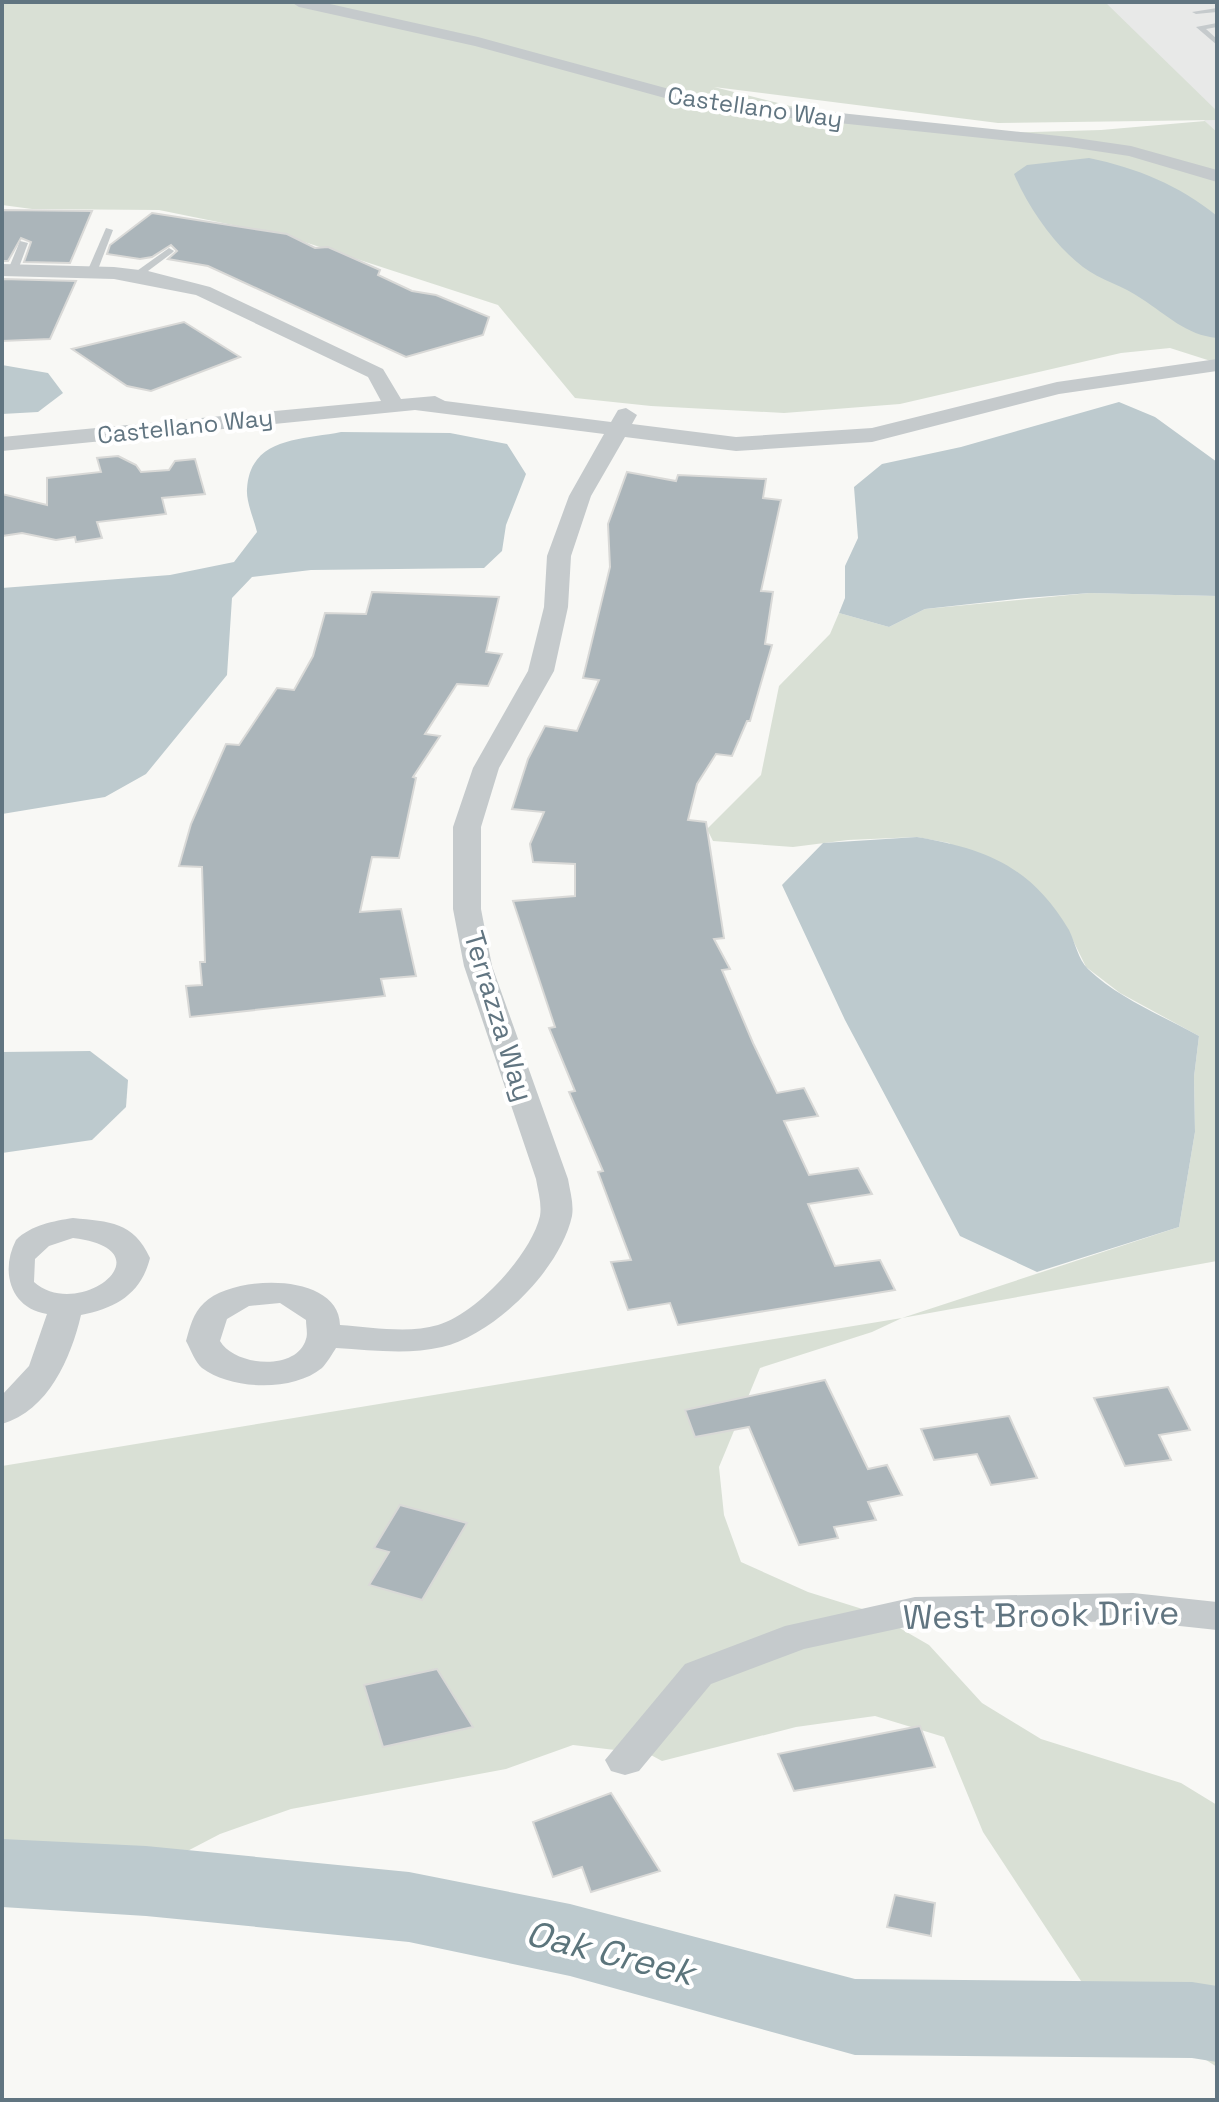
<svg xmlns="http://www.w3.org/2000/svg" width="1219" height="2102" font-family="'Space Grotesk',sans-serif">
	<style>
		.built { fill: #e8e9e8 }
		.green { fill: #d9e0d5 }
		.water { fill: #bdcace }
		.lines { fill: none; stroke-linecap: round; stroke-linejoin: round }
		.river { fill: #bdcace; fill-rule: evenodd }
		.building { fill: #abb5ba; stroke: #d9d9d7; stroke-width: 2 }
		.service { fill: #c5cacc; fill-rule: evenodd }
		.minor { fill: #c5cacc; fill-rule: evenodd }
		.labels { text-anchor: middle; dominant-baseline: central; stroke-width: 8; stroke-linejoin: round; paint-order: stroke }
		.far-street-label { font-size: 24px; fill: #617581; stroke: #fff }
		.street-label { font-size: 28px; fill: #617581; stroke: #fff }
		.near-street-label { font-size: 34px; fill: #617581; stroke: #fff }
		.near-water-label { font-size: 36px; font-style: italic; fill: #5c757c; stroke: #fff }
	</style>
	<rect width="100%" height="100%" fill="#f8f8f5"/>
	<polygon class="built" points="1065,2 1217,2 1217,132 1205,121"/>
	<g class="green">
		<polygon points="2,2 1105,2 1217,111 1217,120 998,123 714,87 790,106 858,117 997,133 1101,130 1205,121 1217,132 1217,363 1170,348 1121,353 900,404 784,413 651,406 575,398 498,305 286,236 159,210 32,209 2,205"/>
		<polygon points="1090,593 1217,596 1217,1261 902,1318 872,1332 760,1368 719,1467 724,1515 741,1562 808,1592 872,1612 929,1645 982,1703 1041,1739 1181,1783 1217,1805 1217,2067 1155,2027 1108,2022 983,1832 944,1737 875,1716 796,1727 662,1761 649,1754 573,1745 506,1769 291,1809 220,1834 149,1871 75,1885 2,1888 2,1466 902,1318 1179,1227 1195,1132 1194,1077 1199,1036 1120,993 1086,967 1068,930 949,843 917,837 848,840 793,847 713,841 707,829 761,775 779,686 830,634 839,613 889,627 925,609"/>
	</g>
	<g class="water">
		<path d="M1089,158C1137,168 1179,185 1217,216V338C1186,335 1167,315 1142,299C1124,286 1100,280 1083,267C1054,245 1028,207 1014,174L1027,165Z"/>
		<polygon points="2,365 48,373 63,393 38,412 2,414"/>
		<polygon points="1119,402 1155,417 1217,462 1217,596 1090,593 1026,598 925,609 889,627 839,613 845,598 845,566 858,538 854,487 882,464 961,447"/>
		<path d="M341,432L450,433L507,444L526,474L506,525L502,551L484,568L311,570L252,577L232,598L227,675L146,774L105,797L2,814V588L170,575L234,562L257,532C254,519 246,502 247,489C250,437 301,440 341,432Z"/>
		<path d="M917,837C986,849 1031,866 1069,930C1075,942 1078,959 1088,969C1118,998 1163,1016 1199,1036L1194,1077L1195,1132L1179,1227L1037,1272L960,1236L845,1020L782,885L823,843Z"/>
		<polygon points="90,1051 128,1080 126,1107 92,1140 2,1153 2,1052"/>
	</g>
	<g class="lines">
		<polygon class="river" points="2,1839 146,1846 409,1872 570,1904 855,1979 1192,1982 1217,1986 1217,2062 1192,2058 855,2055 570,1976 409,1942 146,1916 2,1907"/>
	</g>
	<g class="building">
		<polygon points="2,210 92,211 70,263 24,262 31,242 21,238 8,261 2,261"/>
		<polygon points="152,213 287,234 315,248 328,247 380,270 378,275 412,291 436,295 489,317 483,335 406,357 208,266 168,259 177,251 171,245 152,257 140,259 107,254 110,245"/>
		<polygon points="2,279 76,281 50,339 2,341"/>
		<polygon points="184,322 240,357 151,391 127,386 72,349"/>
		<polygon points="118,456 136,465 141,472 169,470 175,461 195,459 205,494 162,498 166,514 97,522 102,538 76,542 75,537 56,540 22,533 2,536 2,494 47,505 47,478 101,472 97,458"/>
		<polygon points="627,472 676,481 678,475 766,479 763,498 781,500 761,591 773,592 765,644 772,645 750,721 747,721 732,756 716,754 697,784 688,820 706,822 724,938 714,939 730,969 722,970 753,1043 777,1093 804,1088 818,1116 784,1121 809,1175 858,1168 872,1194 808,1204 835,1266 880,1260 895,1290 678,1325 670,1303 628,1310 611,1262 631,1260 598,1172 603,1171 569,1092 575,1091 549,1028 555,1027 513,901 575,896 575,864 533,862 530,844 544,812 512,809 528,759 545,726 577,731 599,680 583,678 610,567 608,524"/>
		<polygon points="372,592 499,597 486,652 502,654 488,686 457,684 425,734 440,736 413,777 416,778 399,858 372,857 360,912 401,909 416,976 381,979 385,996 190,1017 186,986 202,985 200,962 205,962 202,867 179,866 191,824 226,744 239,745 277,688 294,690 313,656 325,613 366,614"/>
		<polygon points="825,1380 868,1469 887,1465 902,1495 868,1502 876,1520 834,1527 838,1538 799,1545 749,1427 695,1437 685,1410"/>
		<polygon points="1168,1387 1190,1430 1159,1435 1171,1460 1125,1466 1094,1398"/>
		<polygon points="1009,1416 1037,1478 991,1485 977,1454 934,1460 921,1429"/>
		<polygon points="400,1505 467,1523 422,1600 369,1585 389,1552 374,1548"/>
		<polygon points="437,1669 473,1727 383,1747 364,1685"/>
		<polygon points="920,1726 935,1767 794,1791 778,1754"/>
		<polygon points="611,1793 660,1871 591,1892 582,1867 553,1877 533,1822"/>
		<polygon points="895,1895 935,1903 931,1936 887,1927"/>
	</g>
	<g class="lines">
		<g class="service">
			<polygon points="1217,8 1217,12 1196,14 1192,12"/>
			<polygon points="1217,23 1217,27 1206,29 1217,39 1217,45 1196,27"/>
			<polygon points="106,228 113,230 97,272 89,274 87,272"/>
			<polygon points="20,241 28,243 18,270 10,272 8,270"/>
			<polygon points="169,248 174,251 172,253 140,277 134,277 134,273"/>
		</g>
		<g class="minor">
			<polygon points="291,2 321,2 478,37 706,99 1069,137 1131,146 1217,170 1217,182 1129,156 1069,147 705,109 475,46 299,7"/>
			<path d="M2,264L114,267L148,271L210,287L383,369L401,399L435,396L445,401L611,422L618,410L626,408L637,415L632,424L736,437L872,428L1057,382L1217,359V371L1059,394L872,442L736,451L625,437L591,496L571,556L568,607L554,671L499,768L481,827V909L492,966L568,1179C570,1191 574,1204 572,1216C560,1270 495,1334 442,1347C408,1355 371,1350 336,1348C332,1354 327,1363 322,1368C293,1392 231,1390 202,1368C195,1362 191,1350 186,1341C190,1327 193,1313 204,1303C234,1274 339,1272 340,1325C371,1327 408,1334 438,1325C476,1314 531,1255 540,1216C542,1204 538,1191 536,1179L464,966L453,909V827L473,768L528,671L544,607L547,556L569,496L604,434L415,410L2,451V437L381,401L368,377L196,295L114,279L2,276ZM280,1303L306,1320C306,1326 308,1334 306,1339C297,1372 234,1366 220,1341L227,1319L249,1306Z"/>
			<path d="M73,1218C110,1222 133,1221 150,1258C141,1294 116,1308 81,1315C71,1358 48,1411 2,1424V1395L29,1366L47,1314C10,1308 0,1271 16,1240C31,1225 54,1221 73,1218ZM73,1238C171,1250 79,1322 34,1282L35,1259L49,1246Z"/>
			<polygon points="1133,1593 1217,1602 1217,1630 1133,1621 915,1625 804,1649 711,1684 639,1771 625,1775 611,1771 605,1760 685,1664 785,1626 915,1597"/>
		</g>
	</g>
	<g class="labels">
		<g class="far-street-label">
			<text transform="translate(755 107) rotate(8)">Castellano Way</text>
			<text transform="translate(185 426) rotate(-6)">Castellano Way</text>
		</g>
		<g class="street-label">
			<text transform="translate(499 1016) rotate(73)">Terrazza Way</text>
		</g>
		<g class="near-street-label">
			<text transform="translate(1041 1615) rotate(-1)">West Brook Drive</text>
		</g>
		<g class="near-water-label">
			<text transform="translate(610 1953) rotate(14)">Oak Creek</text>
		</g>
	</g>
	<rect width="1219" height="2102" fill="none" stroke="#617581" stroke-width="8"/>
</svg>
